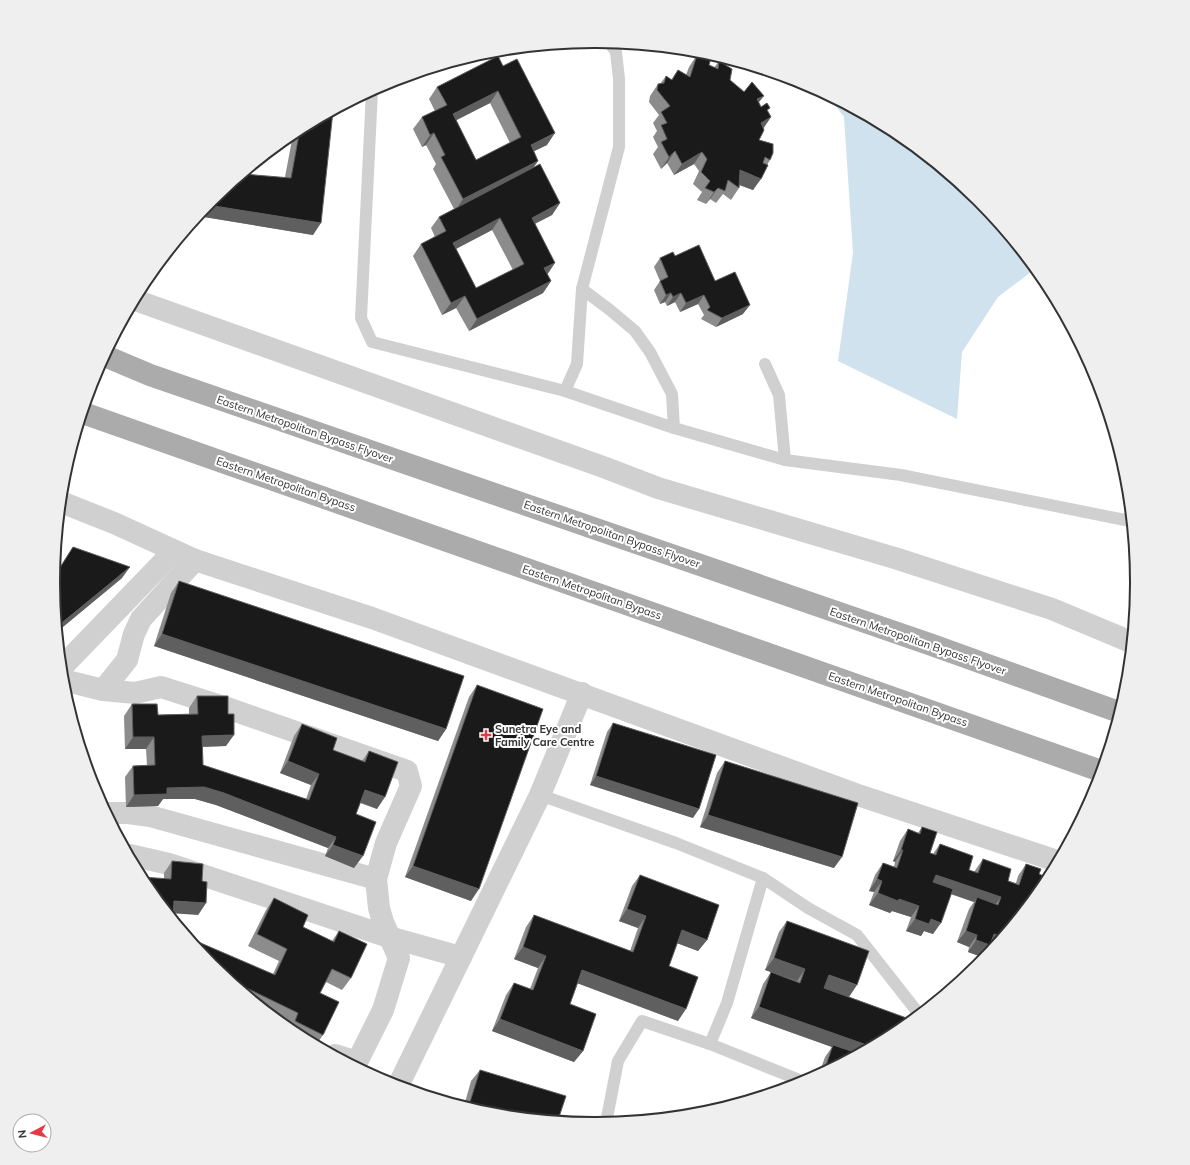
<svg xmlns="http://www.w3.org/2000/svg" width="1190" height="1165" font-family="Mulish,sans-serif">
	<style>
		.water { fill: #cfe2ee }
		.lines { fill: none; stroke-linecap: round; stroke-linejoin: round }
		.service { stroke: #d0d0d0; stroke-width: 12 }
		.minor { stroke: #d0d0d0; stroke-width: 22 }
		.primary { stroke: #ababab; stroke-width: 22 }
		.wall { fill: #8c8c8c; fill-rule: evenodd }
		.shaded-wall { fill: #5f5f5f }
		.building { fill: #1a1a1a; stroke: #5f5f5f; fill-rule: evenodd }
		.poi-dot { fill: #e63946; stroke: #fff; stroke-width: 1.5 }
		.labels { text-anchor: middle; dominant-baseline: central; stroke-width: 4; stroke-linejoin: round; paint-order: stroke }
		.street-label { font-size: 11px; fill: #333; stroke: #fff }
		.poi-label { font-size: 11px; font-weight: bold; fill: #333; stroke: #fff; text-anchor: start }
		.rim { fill: none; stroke: #333; stroke-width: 2 }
	</style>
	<rect width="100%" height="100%" fill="#fff"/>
	<polygon class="water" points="829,97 896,132 978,200 1035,269 998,297 962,352 957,419 838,361 853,253 844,117"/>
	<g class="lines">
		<g class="service">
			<polyline points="372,91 361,318 372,342 565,391 577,364 582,289 619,147 619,79 616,52 609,42"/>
			<polyline points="582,289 610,310 635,331 650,352 672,394 674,428 785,460 901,475 1130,521"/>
			<polyline points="765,364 779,395 785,460"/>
			<polyline points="565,391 674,428"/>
			<polyline points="540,795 676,843 763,878"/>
			<polyline points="710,1044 727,1003 763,878 808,908 857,935 919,1014"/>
			<polyline points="606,1123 618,1061 642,1021 710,1044 797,1079 801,1083"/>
		</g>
		<g class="minor">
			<polyline points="135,300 606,468 658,488 898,559 1052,609 1131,642"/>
			<polyline points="61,502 114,523 195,560 372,618 861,796 1057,861"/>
			<polyline points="62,667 174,551"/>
			<polyline points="63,680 103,690 135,693 161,687 227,708 407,771 411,786 386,843 376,879 379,908 383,922 399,958 383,1010 357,1062 354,1065"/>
			<polyline points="103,690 127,660 134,634 141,619 195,560"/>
			<polyline points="107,813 128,813 150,816 376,879"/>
			<polyline points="130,855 169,864 389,937 461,957"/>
			<polyline points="335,1055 357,1062"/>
			<polyline points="398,1086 540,795 582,693"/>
		</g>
		<g class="primary">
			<polyline points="105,356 150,375 932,645 1119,712"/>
			<polyline points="83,413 1101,771"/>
		</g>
	</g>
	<g class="wall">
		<polygon points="705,53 709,65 714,68 719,61 730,80 759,103 761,107 768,111 771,117 763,128 759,140 770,160 767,165 753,190 739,185 739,188 731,200 723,194 716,203 710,199 706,204 697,200 702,192 693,184 699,171 694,164 674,175 667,163 661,169 653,154 658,147 653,137 657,131 653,123 659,115 649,102 650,96 658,84 660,84 666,76 671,80 678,70 686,75 689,67 697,55 702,58"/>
		<path d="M503,66L547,145L534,151L538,161L533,168L560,203L552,215L535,224L547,274L551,281L543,293L469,331L456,308L442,315L413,256L421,244L435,237L431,228L439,217L454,209L433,169L436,164L426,145L422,147L413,129L422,117L435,111L429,99L437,87ZM490,103L510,143L476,160L456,120ZM492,230L513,270L476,288L456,249Z"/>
		<polygon points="333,111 313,235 198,216 212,199 285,177 292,140 286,139 294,132"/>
		<polygon points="675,256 715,281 743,314 716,327 701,319 704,315 698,304 680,312 675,302 667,306 665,302 660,304 654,290 660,281 654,267 660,258"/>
		<polygon points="73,547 122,578 58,631 54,582 56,573"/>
		<polygon points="179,581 446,729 438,741 154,646 171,593"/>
		<polygon points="477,685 471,901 405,877 469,697"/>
		<polygon points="197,696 226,746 203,747 203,765 306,799 311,785 280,773 294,736 302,724 333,750 362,761 369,751 377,809 360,803 356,814 354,868 325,856 328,848 216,805 195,799 163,799 158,806 126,807 125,777 133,766 147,765 146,749 125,749 124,716 132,704 158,715 189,714 189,708"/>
		<polygon points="613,723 693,818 590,785 607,732"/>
		<polygon points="725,761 834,868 700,827 717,773"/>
		<polygon points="922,827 930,853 933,854 940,844 969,870 974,872 983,859 1008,881 1016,883 1018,876 1026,864 1039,874 1045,884 992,948 990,947 982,957 968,952 969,947 957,942 969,909 974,902 951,894 933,934 924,931 921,936 906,931 911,917 892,911 890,913 869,905 874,892 869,891 875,875 883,863 894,867 895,862 893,861 900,841 908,829 918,833"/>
		<polygon points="172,861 202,881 206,903 198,915 164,878 164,873"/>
		<polygon points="640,875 707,940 698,951 677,943 669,966 678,1021 578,983 570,1004 583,1051 574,1062 492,1031 506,995 514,983 530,989 538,968 514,959 526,927 534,915 630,951 638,928 619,921 632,886"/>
		<polygon points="274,898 303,927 332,941 339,931 351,978 342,990 326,982 320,993 323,1035 316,1045 294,1033 289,1028 290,1025 277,1018 212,965 273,974 279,961 248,946 266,910"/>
		<polygon points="787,921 849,997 896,1033 819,1074 825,1057 832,1047 751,1018 763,984 771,972 797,981 765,970 779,932"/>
		<polygon points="480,1070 489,1114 464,1106 471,1081"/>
	</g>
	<g class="shaded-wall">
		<polygon points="498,91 490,103 445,126 453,114"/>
		<polygon points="764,96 755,107 757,99"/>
		<polygon points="771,117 763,129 761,123"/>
		<polygon points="299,129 292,140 286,139 294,132"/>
		<polygon points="434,133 426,145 422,147 430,135"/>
		<polygon points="555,133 547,145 522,157 531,145"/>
		<polygon points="675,151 667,163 661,169 669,157"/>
		<polygon points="702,152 694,164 674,175 682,164"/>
		<polygon points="538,161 530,172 455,211 463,199"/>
		<polygon points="740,170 761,179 753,190 732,182"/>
		<polygon points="718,188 710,199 706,204 714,192"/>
		<polygon points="560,203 552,215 524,229 532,218"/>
		<polygon points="208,205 321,223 313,235 198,216"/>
		<polygon points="500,218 492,230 444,255 453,243"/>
		<polygon points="555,263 547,275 544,268"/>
		<polygon points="551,281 543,293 469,331 477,319"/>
		<polygon points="671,293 665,302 660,304 666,295"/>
		<polygon points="681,293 675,302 667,306 673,297"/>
		<polygon points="704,295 698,304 680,312 686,303"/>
		<polygon points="465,296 456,308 442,315 451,303"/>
		<polygon points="750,305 743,314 716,327 722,318"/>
		<polygon points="130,567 122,578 58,631 58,626"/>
		<polygon points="162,634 446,729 438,741 154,646"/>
		<polygon points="234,735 226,746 194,747 202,736"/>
		<polygon points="133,737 154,737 146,749 125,749"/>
		<polygon points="288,761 319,774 311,785 280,773"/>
		<polygon points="596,776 699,809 693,818 590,785"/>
		<polygon points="204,787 224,793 336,837 328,848 216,805 195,799 163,799 158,806 126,807 134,795 167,788"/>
		<polygon points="365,790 385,797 377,809 357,801"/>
		<polygon points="708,815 842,857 834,868 700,827"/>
		<polygon points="333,845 363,856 354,868 325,856"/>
		<polygon points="901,850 903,850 895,862 893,861"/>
		<polygon points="413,866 479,889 471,901 405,877"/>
		<polygon points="936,875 1001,897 993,908 977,897 974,902 928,886"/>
		<polygon points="877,879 882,881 874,892 869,891"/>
		<polygon points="878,893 899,899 919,906 911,917 892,911 890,913 869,905"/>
		<polygon points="174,901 206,903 198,915 169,913"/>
		<polygon points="627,909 646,916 638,928 619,921"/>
		<polygon points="915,919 931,919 941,923 933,934 924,931 921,936 906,931"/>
		<polygon points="682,930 707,940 698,951 674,942"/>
		<polygon points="966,931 977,935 969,947 957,942"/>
		<polygon points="994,934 1002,936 992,948 990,947 982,957 968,952 976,940"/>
		<polygon points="523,947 546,956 538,968 514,959"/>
		<polygon points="774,958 805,969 797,981 765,970"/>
		<polygon points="582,970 686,1009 678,1021 574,982"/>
		<polygon points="829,975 857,985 849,997 821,987"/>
		<polygon points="759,1007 864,1044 858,1053 854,1055 833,1045 832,1047 751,1018"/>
		<polygon points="500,1019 583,1051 574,1062 492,1031"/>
		<polygon points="469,1105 489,1111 487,1113 468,1107"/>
	</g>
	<g class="building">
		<polygon points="705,53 711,58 709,65 718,69 719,61 732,69 730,80 744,92 752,82 764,96 757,99 761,107 767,103 770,108 767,110 771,117 761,123 764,130 759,140 773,144 773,153 770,160 765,157 763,163 768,165 761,179 740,170 739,188 728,180 725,191 718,188 714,192 705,188 710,181 701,172 707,159 702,152 682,164 675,151 669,157 661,142 667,139 661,125 667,123 661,112 670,106 657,90 658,84 664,83 666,76 672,80 678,70 690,77 697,55 704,59"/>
		<path d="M498,56L503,66L517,59L555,133L531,145L538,161L463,199L441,157L445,155L434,133L430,135L422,117L447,105L437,87ZM498,91L521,137L476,160L453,114Z"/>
		<polygon points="333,111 321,223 208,205 212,199 243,174 291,178 300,129"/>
		<path d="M540,164L560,203L532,218L555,263L544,268L551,281L477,319L465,296L451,303L421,244L446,231L439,217ZM500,218L524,264L476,288L453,243Z"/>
		<polygon points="699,245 715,281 735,272 750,305 722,318 707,310 710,307 704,295 686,303 681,293 673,297 671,293 666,295 660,281 668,277 660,258 673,252 675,256"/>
		<polygon points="73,547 130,567 58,626 54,582 54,573 56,574"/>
		<polygon points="179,581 464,676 446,729 162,634"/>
		<polygon points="477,685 543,709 479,889 413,866"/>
		<polygon points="197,696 228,696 228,714 234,714 234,735 202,736 203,765 309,800 319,774 288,761 302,724 337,738 333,750 365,762 369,751 398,762 385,797 365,790 356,814 376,822 363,856 333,845 336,837 224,793 204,787 167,788 167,794 134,795 133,766 155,765 154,737 133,737 132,704 157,704 158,715 198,714"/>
		<polygon points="613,723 716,755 699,809 596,776"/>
		<polygon points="725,761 858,803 842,857 708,815"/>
		<polygon points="922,827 937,832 930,853 936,855 940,844 973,856 969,870 978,873 983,859 1011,869 1008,881 1019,885 1026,864 1041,869 1039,874 1048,878 1045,884 1002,936 994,934 990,945 976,940 977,935 966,931 977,897 998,905 1001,897 936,875 933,882 953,889 941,923 931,919 929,924 915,919 919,906 899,899 898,901 878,893 882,881 877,879 883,863 897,868 903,850 901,850 908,829 920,834"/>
		<polygon points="172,861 203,864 202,881 207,882 206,903 174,901 173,917 145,883 141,877 171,879"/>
		<polygon points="640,875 719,905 707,940 682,930 669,966 698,977 686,1009 582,970 570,1004 596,1014 583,1051 500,1019 514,983 533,990 546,956 523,947 534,915 633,952 646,916 627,909"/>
		<polygon points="274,898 308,915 303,927 334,942 339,931 367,944 351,978 332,969 320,993 339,1002 323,1035 295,1021 298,1013 228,979 212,965 189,938 275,975 287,949 257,934"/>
		<polygon points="787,921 869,951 857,985 829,975 824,988 912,1020 896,1033 862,1051 864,1044 759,1007 771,972 800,983 805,969 774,958"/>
		<polygon points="833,1045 857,1053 824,1071"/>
		<polygon points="480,1070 566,1096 558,1120 489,1114 488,1113 489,1111 469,1105"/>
	</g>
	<path class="poi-dot" d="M484 729h4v4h4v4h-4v4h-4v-4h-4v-4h4z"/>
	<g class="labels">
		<g class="street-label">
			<text transform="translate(305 429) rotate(19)">Eastern Metropolitan Bypass Flyover</text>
			<text transform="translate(286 484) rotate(19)">Eastern Metropolitan Bypass</text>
			<text transform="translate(612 534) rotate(19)">Eastern Metropolitan Bypass Flyover</text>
			<text transform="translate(592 592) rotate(19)">Eastern Metropolitan Bypass</text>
			<text transform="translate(918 641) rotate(19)">Eastern Metropolitan Bypass Flyover</text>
			<text transform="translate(898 699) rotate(19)">Eastern Metropolitan Bypass</text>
		</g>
		<g class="poi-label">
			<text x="495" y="729">Sunetra Eye and<tspan x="495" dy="13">Family Care Centre</tspan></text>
		</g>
	</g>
	<path d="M0 0H1190V1165H0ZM594 48H596A534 534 0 0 1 1130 582V583A534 534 0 0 1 596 1117H594A534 534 0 0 1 60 583V582A534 534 0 0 1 594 48Z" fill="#efefef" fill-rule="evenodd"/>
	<path class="rim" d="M594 48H596A534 534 0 0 1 1130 582V583A534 534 0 0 1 596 1117H594A534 534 0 0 1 60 583V582A534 534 0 0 1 594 48Z"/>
	<g transform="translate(32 1133) rotate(263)"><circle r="19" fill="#ffffff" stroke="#adadad"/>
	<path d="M0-3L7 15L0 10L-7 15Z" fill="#e63946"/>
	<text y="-6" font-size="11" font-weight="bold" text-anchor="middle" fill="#333333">N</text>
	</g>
</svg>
